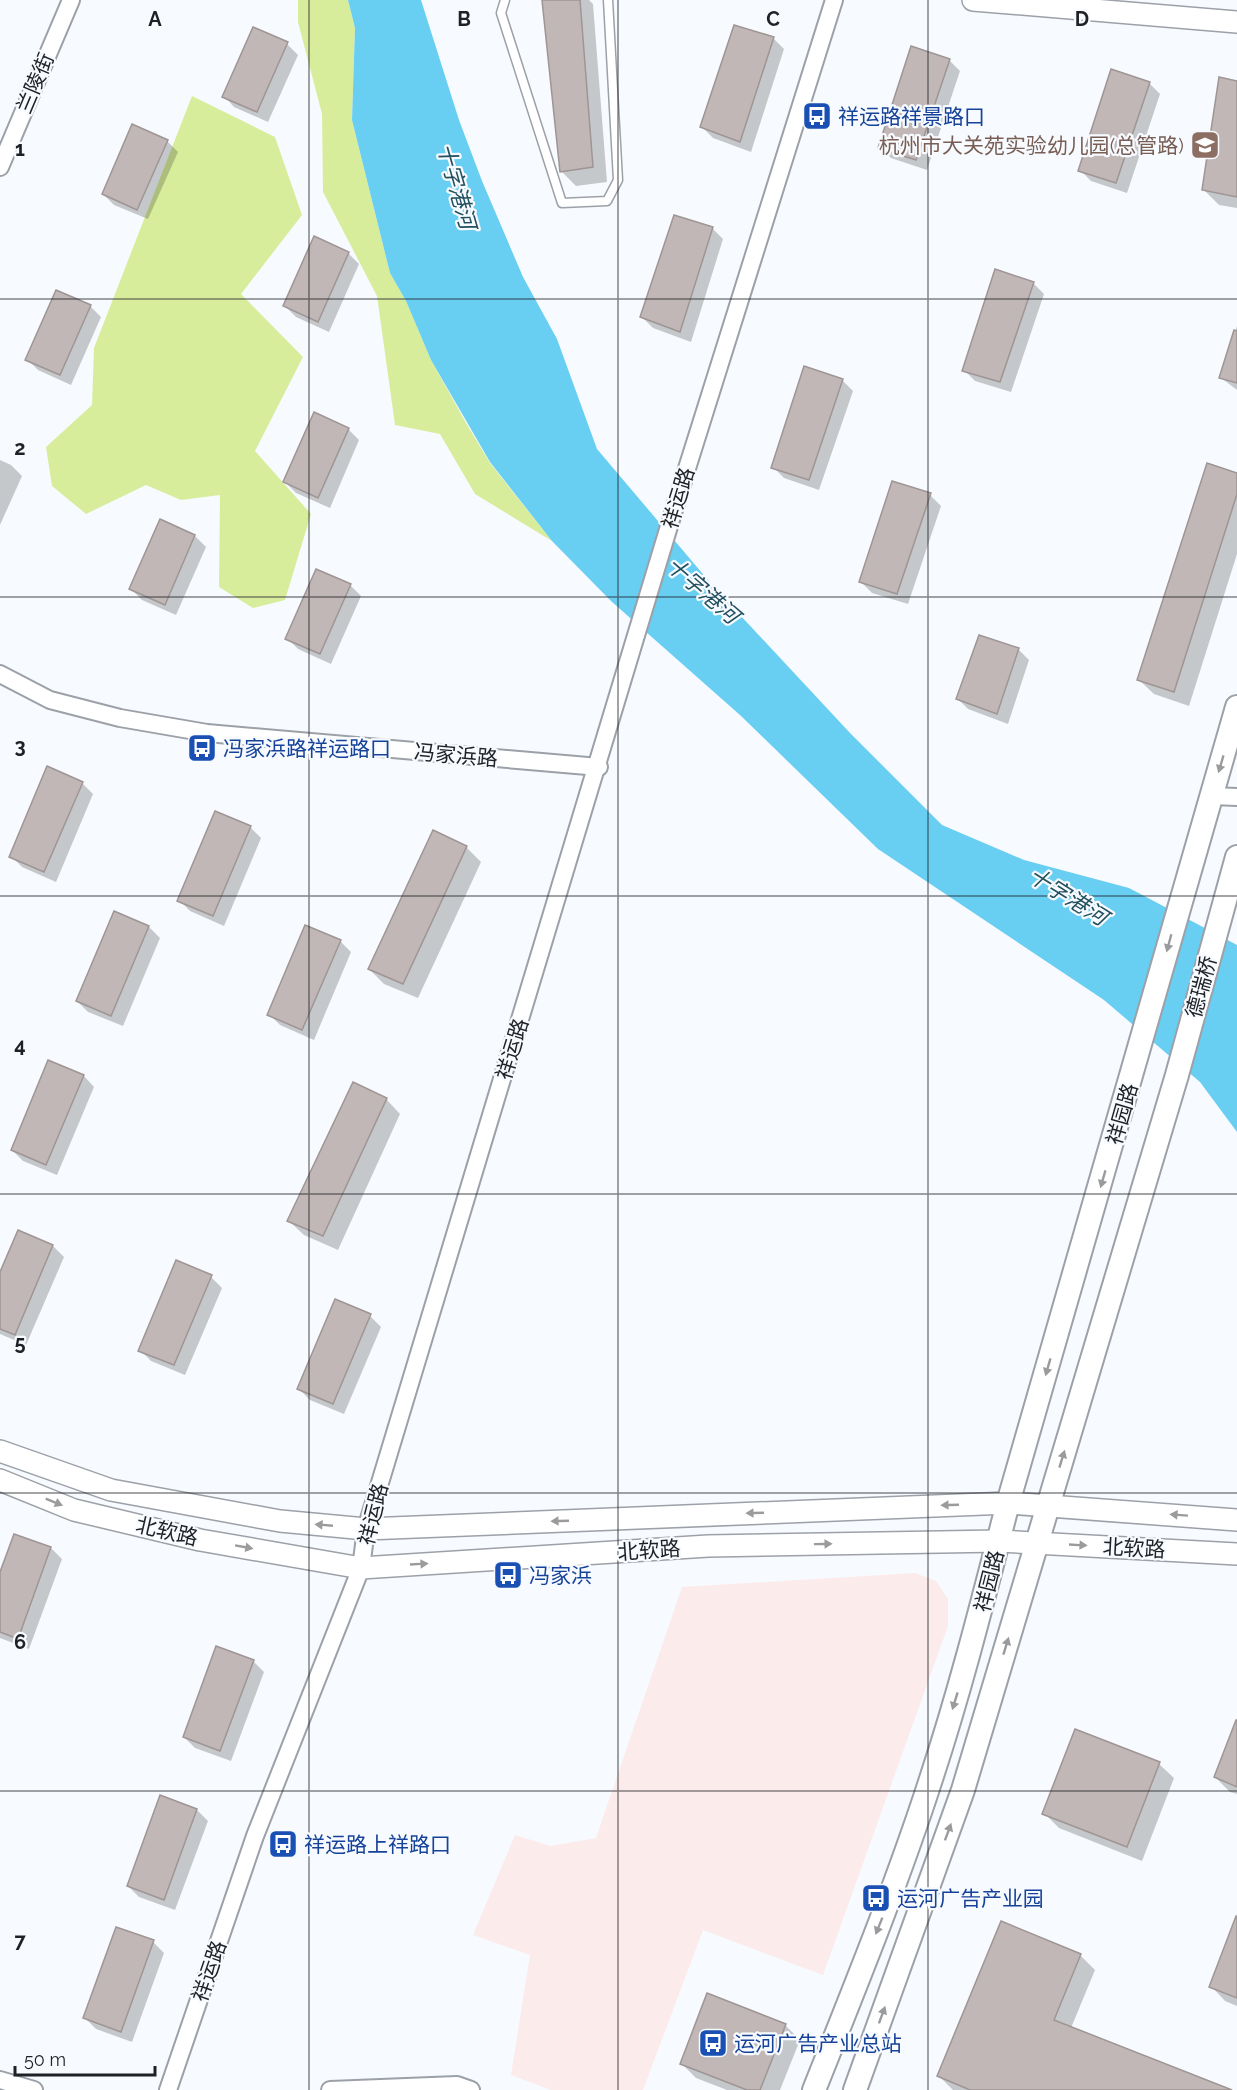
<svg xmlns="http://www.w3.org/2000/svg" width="1237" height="2090" font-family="Raleway,'Noto Sans SC',sans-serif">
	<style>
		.commercial { fill: #fcebeb }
		.green { fill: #d8ed9c }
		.water { fill: #68cef2 }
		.shadow { fill: #0003 }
		.building { fill: #c1b7b7; stroke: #9e9594; stroke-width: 1.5 }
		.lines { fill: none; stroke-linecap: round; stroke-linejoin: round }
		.service-casing { stroke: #9ca1a8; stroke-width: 11 }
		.minor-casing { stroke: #9ca1a8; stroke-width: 20 }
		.tertiary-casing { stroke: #9ca1a8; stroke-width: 24 }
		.secondary-casing { stroke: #9ca1a8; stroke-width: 26 }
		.service { stroke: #fff; stroke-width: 8 }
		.minor { stroke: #fff; stroke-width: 16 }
		.tertiary { stroke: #fff; stroke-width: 21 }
		.secondary { stroke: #fff; stroke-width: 22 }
		.oneway { fill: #9a9b9c }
		.grid { fill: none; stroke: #1f2124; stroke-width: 1.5; stroke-opacity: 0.55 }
		.labels { text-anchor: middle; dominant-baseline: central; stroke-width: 4.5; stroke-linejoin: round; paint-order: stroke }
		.street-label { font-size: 21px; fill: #1f2124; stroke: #f7fafe }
		.transit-label { font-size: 21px; fill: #164399; stroke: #f7fafe; text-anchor: start }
		.education-label { font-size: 21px; fill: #785e54; stroke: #f7fafe; text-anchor: end }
		.water-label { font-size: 22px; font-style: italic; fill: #23505f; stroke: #f7fafe }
		.grid-label { font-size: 20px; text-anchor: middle; font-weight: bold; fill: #1f2124; stroke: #f7fafe; stroke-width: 4.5; stroke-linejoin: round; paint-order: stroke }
	</style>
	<rect width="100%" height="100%" fill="#f7fafe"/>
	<polygon class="commercial" points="915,1573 936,1581 948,1599 948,1626 823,1975 703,1930 643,2090 551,2090 511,2075 530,1955 473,1935 515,1835 551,1846 596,1838 682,1587"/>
	<g class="green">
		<polygon points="298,0 348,0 355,28 352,120 390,273 406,301 431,360 466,423 490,463 552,541 475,494 440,434 395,425 377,296 323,192 322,114 298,22"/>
		<polygon points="192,96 275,137 302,215 241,294 303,357 255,451 311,514 285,600 253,608 219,587 220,495 181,500 146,485 86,514 52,486 46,447 92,405 94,348"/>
	</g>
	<polygon class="water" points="348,0 421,0 459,120 482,181 523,277 557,339 597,449 713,586 850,733 942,825 1024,860 1129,888 1237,945 1237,1132 1200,1082 1104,1000 878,849 740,715 611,601 552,541 490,462 431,360 406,301 390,273 352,120 355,28"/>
	<g class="shadow">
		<polygon points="544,0 589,0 593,4 607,182 576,186 561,171"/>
		<polygon points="773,38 784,49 751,152 713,138 702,127"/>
		<polygon points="287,44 298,55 268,122 234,107 224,96"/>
		<polygon points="949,60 960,71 927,170 891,158 880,147"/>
		<polygon points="1237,82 1237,208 1219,205 1204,190"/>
		<polygon points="1149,83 1160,94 1127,193 1091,181 1080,170"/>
		<polygon points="167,141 178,152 148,219 114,205 103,194"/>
		<polygon points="712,228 723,239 691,342 653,328 642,317"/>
		<polygon points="348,253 359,264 329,332 296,317 285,306"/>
		<polygon points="1033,283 1044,294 1011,392 975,381 964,370"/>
		<polygon points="90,306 101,317 71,385 38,370 27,359"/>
		<polygon points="1237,326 1237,390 1220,377"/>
		<polygon points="842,380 853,391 819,490 784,478 773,467"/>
		<polygon points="348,429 359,440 330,508 296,493 285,482"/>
		<polygon points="0,460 11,465 22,476 0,525"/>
		<polygon points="1237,475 1237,554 1189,706 1154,694 1139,680"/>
		<polygon points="930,495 941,506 908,604 872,593 861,582"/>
		<polygon points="195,536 206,547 176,615 142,600 131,589"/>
		<polygon points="350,585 361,596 331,664 298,649 287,638"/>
		<polygon points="1018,649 1029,660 1008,724 968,709 957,698"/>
		<polygon points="82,783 93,794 56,882 22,867 11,856"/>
		<polygon points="250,827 261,838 224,926 190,911 179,900"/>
		<polygon points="466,847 481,862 418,998 384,984 369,969"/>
		<polygon points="115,913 149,927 160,938 123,1026 88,1012 77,1001"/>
		<polygon points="340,941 351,952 314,1040 280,1025 269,1014"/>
		<polygon points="49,1062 84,1076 94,1087 57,1175 23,1161 12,1150"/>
		<polygon points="386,1099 400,1114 338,1250 304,1235 289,1221"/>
		<polygon points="18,1232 53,1246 64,1257 26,1345 0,1334 0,1276"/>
		<polygon points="211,1277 222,1288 185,1375 151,1361 140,1350"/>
		<polygon points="336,1301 370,1316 381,1327 344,1414 310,1400 299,1389"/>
		<polygon points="15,1535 51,1548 62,1559 29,1649 0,1638 0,1576"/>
		<polygon points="253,1661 264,1672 231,1761 195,1748 184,1737"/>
		<polygon points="1237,1722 1237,1794 1230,1792 1215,1777"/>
		<polygon points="1159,1764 1174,1778 1142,1861 1059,1828 1044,1813"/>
		<polygon points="197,1810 208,1821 175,1910 139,1897 128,1886"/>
		<polygon points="1237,1917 1237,2006 1225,2001 1211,1986"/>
		<polygon points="153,1942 164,1953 132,2042 96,2029 85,2018"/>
		<polygon points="1080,1955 1095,1970 1071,2028 1233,2090 953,2090 939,2076"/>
		<polygon points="785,2025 800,2040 780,2090 727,2090 696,2078 681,2063"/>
	</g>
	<g class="building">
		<polygon points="542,0 580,0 593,167 560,172"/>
		<polygon points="734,25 774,37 740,142 700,127"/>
		<polygon points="253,27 288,42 257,112 222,97"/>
		<polygon points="911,46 950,59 916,160 878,148"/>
		<polygon points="1111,69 1150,82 1116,183 1078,171"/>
		<polygon points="1219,77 1237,81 1237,197 1202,190"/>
		<polygon points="132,124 168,140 137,210 102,194"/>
		<polygon points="674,215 713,227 680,332 640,317"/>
		<polygon points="314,236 349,252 318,322 283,306"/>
		<polygon points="995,269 1034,282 1000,382 962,371"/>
		<polygon points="56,290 91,305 60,375 25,360"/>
		<polygon points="1234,330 1237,331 1237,383 1219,378"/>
		<polygon points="804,366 843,379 809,480 771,468"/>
		<polygon points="314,412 349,428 318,498 283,482"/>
		<polygon points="1207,463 1237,473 1237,494 1174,692 1137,680"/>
		<polygon points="892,481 931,493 897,594 859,582"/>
		<polygon points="160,519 195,535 165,605 129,589"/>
		<polygon points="316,569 351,584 320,654 285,639"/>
		<polygon points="979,635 1019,648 997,714 956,699"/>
		<polygon points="47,766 83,782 44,872 9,857"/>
		<polygon points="215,811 251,826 213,916 177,901"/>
		<polygon points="433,830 467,846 403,984 368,969"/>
		<polygon points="114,911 149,926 111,1016 76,1001"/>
		<polygon points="305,925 341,940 302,1030 267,1015"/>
		<polygon points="48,1060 84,1075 46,1165 11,1150"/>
		<polygon points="353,1082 387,1098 323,1236 287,1221"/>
		<polygon points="18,1230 53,1245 15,1335 0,1329 0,1272"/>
		<polygon points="176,1260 212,1275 174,1365 138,1351"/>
		<polygon points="335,1299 371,1314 333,1404 297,1389"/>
		<polygon points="14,1534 51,1547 18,1639 0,1632 0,1572"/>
		<polygon points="216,1646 254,1660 220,1751 183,1737"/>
		<polygon points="1236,1720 1237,1720 1237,1787 1214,1777"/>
		<polygon points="1075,1729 1160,1762 1127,1847 1042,1814"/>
		<polygon points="160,1795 197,1809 164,1900 127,1886"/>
		<polygon points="1236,1916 1237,1917 1237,1998 1209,1987"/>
		<polygon points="1001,1921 1081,1954 1054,2020 1232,2090 970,2090 937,2076"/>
		<polygon points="116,1927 154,1940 121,2032 83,2018"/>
		<polygon points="707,1993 786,2024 760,2090 747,2090 680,2064"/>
	</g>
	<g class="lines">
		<g class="service-casing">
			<polyline id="service" points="505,0 501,13 562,203 607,201 618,180 608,0"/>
		</g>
		<g class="minor-casing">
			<g id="minor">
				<polyline points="0,167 71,0"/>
				<polyline points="0,674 50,700 120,718 207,733 599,767"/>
				<polyline points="1212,796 1237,797"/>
				<polyline points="0,2080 34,2090"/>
				<polyline points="168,2090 255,1836 361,1568 366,1529 673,513 834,0"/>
				<polyline points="330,2090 457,2085 471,2090"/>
			</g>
		</g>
		<g class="tertiary-casing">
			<g id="tertiary">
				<polyline points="973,0 1237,22"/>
				<polyline points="0,1451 111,1490 280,1521 366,1529 1008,1503 1237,1520"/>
				<polyline points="0,1480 74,1510 200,1540 361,1568 708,1546 999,1541 1237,1554"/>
			</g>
		</g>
		<g class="secondary-casing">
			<g id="secondary">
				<path d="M814,2090C855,1987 897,1884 931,1779C961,1688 984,1596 1008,1503L1237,707"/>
				<polyline points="855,2090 963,1790 1177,1075 1237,857"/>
			</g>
		</g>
		<use href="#service" class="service"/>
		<use href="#minor" class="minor"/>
		<use href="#tertiary" class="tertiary"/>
		<use href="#secondary" class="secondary"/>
	</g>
	<defs><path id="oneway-solid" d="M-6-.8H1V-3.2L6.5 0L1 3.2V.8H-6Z" transform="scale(1.5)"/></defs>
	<g class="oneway">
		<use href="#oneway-solid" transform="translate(1221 764) rotate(106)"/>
		<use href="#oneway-solid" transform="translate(1169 943) rotate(105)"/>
		<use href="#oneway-solid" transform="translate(1103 1179) rotate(106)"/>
		<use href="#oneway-solid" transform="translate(1048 1367) rotate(106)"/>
		<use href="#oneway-solid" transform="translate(1062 1459) rotate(-73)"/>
		<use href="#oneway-solid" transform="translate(54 1502) rotate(22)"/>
		<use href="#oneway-solid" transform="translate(950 1505) rotate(178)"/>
		<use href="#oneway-solid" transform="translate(755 1513) rotate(178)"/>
		<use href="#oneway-solid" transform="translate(1179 1515) rotate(-176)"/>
		<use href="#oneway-solid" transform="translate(560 1521) rotate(178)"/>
		<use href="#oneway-solid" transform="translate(324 1525) rotate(-175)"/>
		<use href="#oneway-solid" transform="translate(823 1544) rotate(-1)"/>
		<use href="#oneway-solid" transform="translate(1078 1545) rotate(3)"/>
		<use href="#oneway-solid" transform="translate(244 1547) rotate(10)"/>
		<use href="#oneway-solid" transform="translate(419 1564) rotate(-3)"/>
		<use href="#oneway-solid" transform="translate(1006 1646) rotate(-73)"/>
		<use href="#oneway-solid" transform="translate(955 1701) rotate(107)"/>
		<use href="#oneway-solid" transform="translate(948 1832) rotate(-70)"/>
		<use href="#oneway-solid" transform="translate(879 1926) rotate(112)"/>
		<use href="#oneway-solid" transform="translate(882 2015) rotate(-70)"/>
	</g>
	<path class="grid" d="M309,0V2090M618,0V2090M928,0V2090M0,299H1237M0,597H1237M0,896H1237M0,1194H1237M0,1493H1237M0,1791H1237"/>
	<defs>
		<g id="bus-square" transform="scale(1.5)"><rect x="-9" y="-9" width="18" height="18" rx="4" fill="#1a4fb4" stroke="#f7fafe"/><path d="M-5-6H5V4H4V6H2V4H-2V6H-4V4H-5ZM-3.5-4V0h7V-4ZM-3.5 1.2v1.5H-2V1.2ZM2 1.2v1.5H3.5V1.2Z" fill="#fff"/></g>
		<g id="school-square" transform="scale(1.5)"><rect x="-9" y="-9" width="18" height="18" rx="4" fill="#8d6e63" stroke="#f7fafe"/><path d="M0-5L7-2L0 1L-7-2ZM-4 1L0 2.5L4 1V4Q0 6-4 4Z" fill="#fff"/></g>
	</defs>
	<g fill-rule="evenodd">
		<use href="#bus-square" x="817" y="116"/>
		<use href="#school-square" x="1205" y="145"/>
		<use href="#bus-square" x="202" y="748"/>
		<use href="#bus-square" x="508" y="1575"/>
		<use href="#bus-square" x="283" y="1844"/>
		<use href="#bus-square" x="876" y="1898"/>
		<use href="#bus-square" x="713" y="2043"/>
	</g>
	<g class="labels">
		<g class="street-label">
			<text transform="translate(35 83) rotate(-67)">兰陵街</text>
			<text transform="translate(678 498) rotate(-73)">祥运路</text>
			<text transform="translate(456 755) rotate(5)">冯家浜路</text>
			<text transform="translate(1201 987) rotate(-75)">德瑞桥</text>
			<text transform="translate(512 1049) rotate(-73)">祥运路</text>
			<text transform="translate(1122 1114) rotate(-74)">祥园路</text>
			<text transform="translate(373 1514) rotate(-76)">祥运路</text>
			<text transform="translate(167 1531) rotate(13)">北软路</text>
			<text transform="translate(1134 1548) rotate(3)">北软路</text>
			<text transform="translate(649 1550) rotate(-4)">北软路</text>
			<text transform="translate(989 1581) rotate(-76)">祥园路</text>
			<text transform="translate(209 1971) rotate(-71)">祥运路</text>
		</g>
		<g class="transit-label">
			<text x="838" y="116">祥运路祥景路口</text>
			<text x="223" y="748">冯家浜路祥运路口</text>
			<text x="529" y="1575">冯家浜</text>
			<text x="304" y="1844">祥运路上祥路口</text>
			<text x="897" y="1898">运河广告产业园</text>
			<text x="734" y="2043">运河广告产业总站</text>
		</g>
		<g class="education-label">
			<text x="1184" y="145">杭州市大关苑实验幼儿园(总管路)</text>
		</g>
		<g class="water-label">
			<text transform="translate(457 186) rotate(74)">十字港河</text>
			<text transform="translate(703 590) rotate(41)">十字港河</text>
			<text transform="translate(1068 896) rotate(32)">十字港河</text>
		</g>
	</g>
	<g class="grid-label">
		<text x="155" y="26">A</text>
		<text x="464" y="26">B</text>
		<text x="773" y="26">C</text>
		<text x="1082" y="26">D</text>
		<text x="20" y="156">1</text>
		<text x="20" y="455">2</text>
		<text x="20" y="753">3</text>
		<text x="20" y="1052">4</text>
		<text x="20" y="1350">5</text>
		<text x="20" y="1649">6</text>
		<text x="20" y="1948">7</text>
	</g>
	<path d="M15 2066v9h140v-9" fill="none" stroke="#1f2124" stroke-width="3"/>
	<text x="24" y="2066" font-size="18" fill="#1f2124" stroke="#f7fafe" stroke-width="4.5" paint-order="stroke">50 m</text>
</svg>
